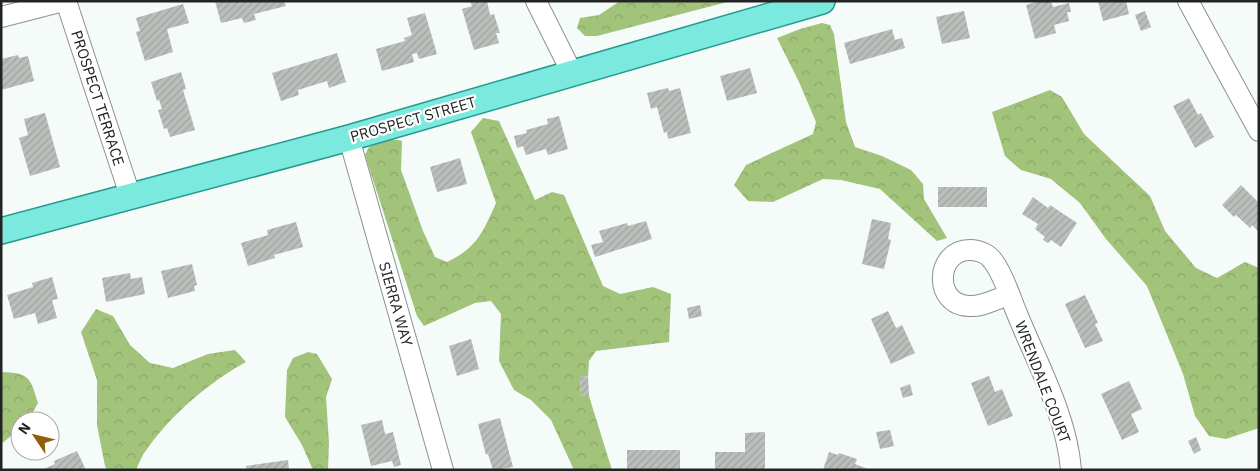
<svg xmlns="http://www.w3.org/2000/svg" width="1260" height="471" font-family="'IBM Plex Sans',sans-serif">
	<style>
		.forest { fill: url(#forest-crowns) }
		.building { fill: url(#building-hatch) }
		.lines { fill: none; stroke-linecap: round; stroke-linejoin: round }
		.minor-casing { stroke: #8c918e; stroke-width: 22 }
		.major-casing { stroke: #239a90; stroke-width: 28 }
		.minor { stroke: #fff; stroke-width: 20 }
		.major { stroke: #7ce9df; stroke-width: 25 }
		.labels { text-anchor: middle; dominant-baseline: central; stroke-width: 4.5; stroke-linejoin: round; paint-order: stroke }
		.street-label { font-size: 15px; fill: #222423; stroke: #fff }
	</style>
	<defs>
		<pattern id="forest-crowns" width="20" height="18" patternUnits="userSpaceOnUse" patternTransform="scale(1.25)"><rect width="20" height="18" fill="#a2c37a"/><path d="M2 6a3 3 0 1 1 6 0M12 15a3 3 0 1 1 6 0" fill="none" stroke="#8ba769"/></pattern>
		<pattern id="building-hatch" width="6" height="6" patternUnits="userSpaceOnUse" patternTransform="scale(1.25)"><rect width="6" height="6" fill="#bbbfbc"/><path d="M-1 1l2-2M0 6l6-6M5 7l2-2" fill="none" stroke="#a0a4a1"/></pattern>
	</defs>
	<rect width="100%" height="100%" fill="#f5fbf8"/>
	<g class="forest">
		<polygon points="620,1 731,1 597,36 585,36 577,28 580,18 599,15"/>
		<polygon points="822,23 830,25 834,34 846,122 855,147 882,156 911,170 923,184 924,199 947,238 937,241 880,189 841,180 823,179 773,202 748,201 734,185 746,165 813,134 816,122 799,82 777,38 800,29"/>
		<polygon points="1050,90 1062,97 1084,134 1150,196 1165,231 1196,268 1217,278 1245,262 1259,268 1259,428 1226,439 1209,436 1195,416 1183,374 1147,286 1106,239 1080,203 1051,179 1021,170 1005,156 992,112"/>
		<path d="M483,118L499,121L535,200L552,192L564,195L603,286L620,294L653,287L671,294L669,342L596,351L589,361L588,376L580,377L581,396H589L612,470H574L551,420L531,400L514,390L499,361L501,314L491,301L475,303L424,326L417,316L365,155L369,147C379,143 391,137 402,141L401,170L423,231L435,257L447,262C477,248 483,232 496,203L471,132Z"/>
		<path d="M96,309L113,316L130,345L150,363L173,368L208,354L235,350L246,362C208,383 172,414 147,449C142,455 139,463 136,470H107L105,466L97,425V380L81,332Z"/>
		<polygon points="308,352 317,354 332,379 326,397 329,443 328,470 313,470 302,445 285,417 287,370 293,358"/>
		<path d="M1,372C30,373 30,377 38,403L28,421H20V429L1,444Z"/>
	</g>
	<g class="building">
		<polygon points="215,1 284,1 286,6 254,14 256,20 244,23 242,18 221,23"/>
		<polygon points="470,1 487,1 490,15 494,14 500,33 496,33 499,43 474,50 462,9 472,6"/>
		<polygon points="1040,1 1051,1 1053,7 1069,3 1071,12 1067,12 1069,21 1054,25 1056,33 1035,39 1026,5"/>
		<polygon points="1098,1 1126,1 1129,14 1103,21"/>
		<polygon points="183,4 189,23 167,29 173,52 145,61 136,32 140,31 136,18"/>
		<polygon points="964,11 970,38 942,44 936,17"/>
		<polygon points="1145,11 1151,27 1141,31 1135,15"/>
		<polygon points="425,13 437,54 419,59 417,53 412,54 414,62 382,71 376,49 405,41 404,38 412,35 407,18"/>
		<polygon points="892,29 895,40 902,38 905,48 850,64 844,43"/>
		<polygon points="337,53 346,82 329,88 327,81 298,90 299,95 281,101 272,73"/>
		<polygon points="18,55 19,58 28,56 34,81 1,90 1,59"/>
		<polygon points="750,68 757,93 727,101 720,76"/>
		<polygon points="181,72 186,89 183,90 195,130 170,137 167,128 164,129 158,110 162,109 159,100 157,101 151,82"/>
		<polygon points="668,88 669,91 680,88 691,133 668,139 667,132 664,133 657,107 651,109 647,93"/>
		<polygon points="1189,98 1198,115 1201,113 1214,137 1195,148 1173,106"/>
		<polygon points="45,113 60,167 30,176 19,138 28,135 24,119"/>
		<polygon points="559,116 568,149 548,155 546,149 526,155 523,146 517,148 514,136 527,133 526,130 548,124 547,119"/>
		<polygon points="460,158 467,184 437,192 430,167"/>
		<polygon points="1241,185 1259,203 1259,232 1252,225 1250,228 1236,215 1234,217 1222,205"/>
		<rect x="938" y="187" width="49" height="20"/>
		<polygon points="1033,197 1048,208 1050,205 1077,223 1061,247 1051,240 1048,243 1043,240 1045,237 1035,229 1038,224 1022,214"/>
		<polygon points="872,219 891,223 888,239 891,240 884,269 862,264"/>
		<polygon points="646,221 652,239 595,257 591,245 603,242 599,231 627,223 628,226"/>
		<polygon points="296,222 303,247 274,255 275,258 248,266 241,243 268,235 267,230"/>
		<polygon points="192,264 197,285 194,286 195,291 168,298 161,271"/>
		<polygon points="130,273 131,279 142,277 145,294 106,302 102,278"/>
		<polygon points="52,277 58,299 52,300 57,318 38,324 35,313 14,319 7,295 33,287 32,283"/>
		<polygon points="1085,295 1098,323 1095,324 1103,341 1085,348 1065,304"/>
		<polygon points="700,305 702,316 689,319 687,308"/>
		<polygon points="888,311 896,328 902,325 915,353 891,364 871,319"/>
		<polygon points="471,339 479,369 457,376 449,346"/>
		<polygon points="588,376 589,396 581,396 580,377"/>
		<polygon points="989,376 995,392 1002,389 1013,416 988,426 971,383"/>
		<polygon points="1129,381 1142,409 1131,414 1139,432 1122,440 1101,394"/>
		<polygon points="910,384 913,395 903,398 900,388"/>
		<polygon points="500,418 513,467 493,470 488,454 486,455 478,424"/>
		<polygon points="382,420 385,434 393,432 401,465 394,467 392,461 371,466 361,425"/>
		<polygon points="890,430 894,446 880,449 876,432"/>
		<polygon points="765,432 765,470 715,470 715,452 745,452 745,433"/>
		<polygon points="1196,437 1201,450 1194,454 1188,441"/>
		<rect x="627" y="450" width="53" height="20"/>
		<polygon points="77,451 86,470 42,470 55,464 54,461"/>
		<polygon points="829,452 838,455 839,453 857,459 855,464 870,470 823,470"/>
		<polygon points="288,460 289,470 247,470 246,466"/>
	</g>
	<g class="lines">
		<g class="minor-casing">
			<g id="minor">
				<polyline points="66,1 130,195"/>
				<polyline points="536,1 572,73"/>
				<polyline points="1188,1 1259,131"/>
				<polyline points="1,17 63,1"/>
				<polyline points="349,138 443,470"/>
				<path d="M1009,295C996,299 982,307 969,306C933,305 935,250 970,250C979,250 988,254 993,261C1004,275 1011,300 1018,316C1038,365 1067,417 1071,470"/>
			</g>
		</g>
		<g class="major-casing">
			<polyline id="major" points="1,231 349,138 822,1"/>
		</g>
		<use href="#minor" class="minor"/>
		<use href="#major" class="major"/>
	</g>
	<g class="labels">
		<g class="street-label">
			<text transform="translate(98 98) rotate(72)">PROSPECT TERRACE</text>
			<text transform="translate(413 119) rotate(-16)">PROSPECT STREET</text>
			<text transform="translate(396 304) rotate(74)">SIERRA WAY</text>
			<text transform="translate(1043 382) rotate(69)">WRENDALE COURT</text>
		</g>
	</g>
	<rect width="1260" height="471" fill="none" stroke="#222423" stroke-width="5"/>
	<g transform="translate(35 436) rotate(305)"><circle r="24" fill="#ffffff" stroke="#a7a7a7"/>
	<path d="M0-4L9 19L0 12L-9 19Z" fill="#905e0d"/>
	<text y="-8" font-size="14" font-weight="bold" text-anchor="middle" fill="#222423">N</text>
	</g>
</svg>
